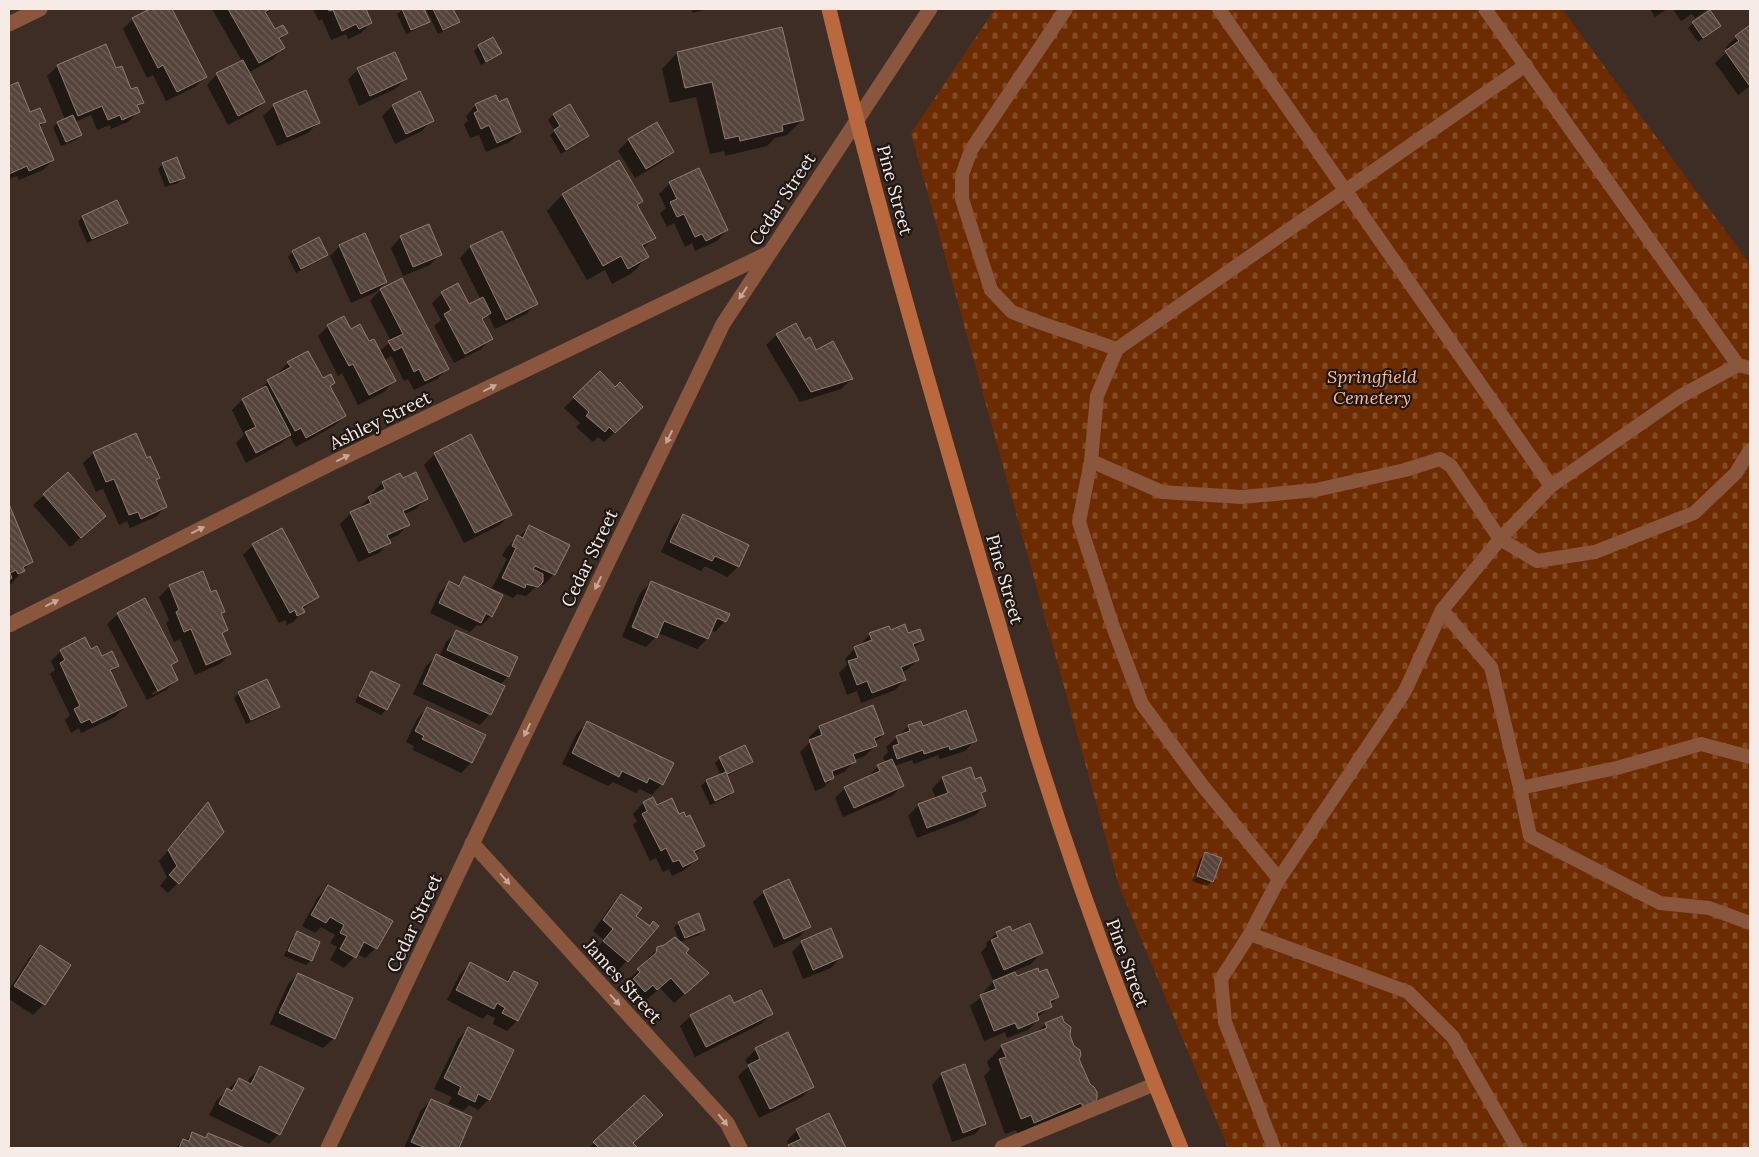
<svg xmlns="http://www.w3.org/2000/svg" width="1759" height="1157" font-family="Lora,serif">
	<style>
		.cemetery { fill: url(#cemetery-stones) }
		.shadow { fill: #0007; fill-rule: evenodd }
		.building { fill: url(#building-back-hatch); stroke: #8f7c73 }
		.lines { fill: none; stroke-linecap: round; stroke-linejoin: round }
		.lane { stroke: #8a563d; stroke-width: 14 }
		.street { stroke: #8a563d; stroke-width: 15 }
		.secondary { stroke: #ba693f; stroke-width: 15 }
		.oneway { fill: #c5a89a }
		.labels { text-anchor: middle; dominant-baseline: central; stroke-width: 4.5; stroke-linejoin: round; paint-order: stroke }
		.street-label { font-size: 18px; fill: #f6ebe6; stroke: #1f1714 }
		.park-label { font-size: 18px; font-style: italic; fill: #fbba9b; stroke: #1f1714 }
	</style>
	<defs>
		<pattern id="cemetery-stones" width="16" height="16" patternUnits="userSpaceOnUse" patternTransform="scale(1.25)"><rect width="16" height="16" fill="#6c2b00"/><path d="M2 7V4a2 2 0 0 1 4 0v3zM10 15v-3a2 2 0 0 1 4 0v3z" fill="#824a25"/></pattern>
		<pattern id="building-back-hatch" width="6" height="6" patternUnits="userSpaceOnUse" patternTransform="scale(1.25)"><rect width="6" height="6" fill="#55443c"/><path d="M-1 5l2 2M0 0l6 6M5-1l2 2" fill="none" stroke="#6e5f58"/></pattern>
	</defs>
	<rect width="100%" height="100%" fill="#3d2d25"/>
	<polygon class="cemetery" points="995,9 1562,9 1750,264 1750,1148 1228,1148 1119,886 911,133"/>
	<g class="shadow">
		<polygon points="152,9 171,9 205,77 195,87 166,101 153,75 147,78 123,29 133,19"/>
		<polygon points="212,9 271,9 265,15 274,31 286,33 279,41 283,48 273,59 248,73 263,102 253,112 228,125 207,85 217,74 242,61"/>
		<polygon points="313,9 364,9 371,23 361,33 348,39 346,34 331,40 322,19 319,21"/>
		<polygon points="404,9 423,9 428,21 423,26 406,34 397,14"/>
		<polygon points="426,9 452,9 458,22 453,26 438,34"/>
		<polygon points="691,9 707,9 693,13"/>
		<polygon points="1650,9 1667,9 1655,17"/>
		<polygon points="1673,9 1708,9 1695,18 1692,14 1681,21"/>
		<polygon points="1693,23 1719,26 1698,42 1688,28"/>
		<polygon points="1750,27 1750,86 1738,95 1715,63 1728,51 1726,47 1736,37"/>
		<polygon points="493,39 500,53 495,58 481,65 474,51 479,46"/>
		<polygon points="677,53 802,120 787,135 775,138 767,146 725,156 724,151 710,154 696,97 670,103 662,69"/>
		<polygon points="58,66 115,70 131,91 142,103 137,108 138,112 128,122 111,129 110,125 97,130 91,115 75,122 81,135 76,140 61,146 53,127 58,123 65,119 47,76"/>
		<polygon points="358,69 406,79 395,89 359,106 348,80"/>
		<polygon points="17,84 30,114 45,122 39,127 53,160 43,170 19,180 17,176 9,179 9,87"/>
		<polygon points="305,92 319,122 308,133 277,146 263,116 274,106"/>
		<polygon points="419,93 432,120 422,131 395,144 382,116 392,106"/>
		<polygon points="498,103 520,132 510,142 486,152 479,135 470,138 464,124 468,121 466,116 476,105"/>
		<polygon points="570,106 588,136 583,141 561,154 550,135 555,131 548,120 553,115"/>
		<polygon points="656,124 673,152 662,162 635,178 618,151 629,140"/>
		<polygon points="619,162 642,201 636,207 654,237 643,249 647,257 632,273 612,284 605,270 587,280 547,211 562,195"/>
		<polygon points="163,164 183,178 178,183 165,187 158,169"/>
		<polygon points="670,183 727,230 717,241 695,251 692,243 685,247 674,223 667,227 660,213 666,208 659,194"/>
		<polygon points="117,201 126,222 121,227 87,243 78,222 82,217"/>
		<polygon points="501,232 537,303 526,314 495,329 488,315 482,321 491,339 481,349 454,363 434,326 441,320 432,303 442,293 469,306 481,300 460,258 470,247"/>
		<polygon points="401,237 440,254 430,265 403,276 391,248"/>
		<polygon points="318,239 327,254 322,259 296,273 288,257 293,252"/>
		<polygon points="340,246 386,282 376,292 351,303 330,256"/>
		<polygon points="401,279 447,369 437,379 414,390 408,379 404,381 391,356 384,361 394,381 384,392 358,405 342,373 338,376 318,336 328,326 350,331 379,352 391,341 370,301 380,290"/>
		<polygon points="796,325 805,342 852,379 841,389 800,402 766,345 776,335"/>
		<polygon points="288,363 323,380 334,382 329,387 345,416 334,426 296,447 290,437 279,445 246,463 236,443 244,435 232,410 242,400 258,392 268,381 279,375 278,373"/>
		<polygon points="574,398 631,417 604,442 598,437 593,442 576,427 580,423 564,408"/>
		<polygon points="94,453 155,481 166,506 156,517 130,528 127,521 119,525 103,489 96,492 83,463"/>
		<polygon points="435,454 510,514 500,525 464,543 424,465"/>
		<polygon points="68,474 94,526 70,547 33,505"/>
		<polygon points="400,475 402,480 427,498 416,509 403,515 408,525 398,535 388,540 389,542 379,553 358,562 340,524 351,513 359,509 359,508 369,498 373,496 372,493 382,483"/>
		<polygon points="9,507 32,561 9,586"/>
		<polygon points="683,515 747,546 738,567 727,577 705,566 701,571 661,552 673,526"/>
		<path d="M530,527L554,574L544,585L540,583L526,596L517,594L513,598L492,588L507,559L502,556L507,547ZM520,584H531L534,587Z"/>
		<polygon points="253,545 318,597 302,610 303,612 293,622 287,625 285,620 279,623 243,555"/>
		<polygon points="464,578 491,616 481,626 477,625 470,632 430,613 439,593 449,583 456,586"/>
		<polygon points="651,583 725,621 715,632 711,630 707,639 697,649 658,633 656,637 646,647 622,637 640,593"/>
		<polygon points="170,586 211,594 223,611 220,615 227,630 222,635 230,654 220,664 195,675 180,639 174,642 166,623 169,620 159,597"/>
		<path d="M144,600L176,661L170,667L177,680L166,690L147,700L107,624L118,614ZM166,685V688L153,695L152,693Z"/>
		<polygon points="457,631 508,676 500,685 490,714 480,725 413,694 426,666 436,656 439,657 446,642"/>
		<polygon points="890,631 923,640 913,649 918,660 907,670 902,672 905,680 895,690 861,703 857,691 847,695 839,673 847,665 845,659 855,648 860,646 860,645 870,634"/>
		<polygon points="90,650 118,666 110,673 126,706 115,717 81,733 79,728 71,733 65,720 70,715 50,674 55,670 51,661 61,651"/>
		<polygon points="372,672 398,686 386,710 381,715 355,702 367,677"/>
		<polygon points="239,693 278,707 273,712 246,724 234,698"/>
		<polygon points="427,708 471,763 461,773 413,750 414,746 406,742 417,719"/>
		<polygon points="588,722 662,784 652,795 640,789 636,793 613,782 608,786 562,764 577,733"/>
		<polygon points="909,726 922,727 975,740 965,751 940,759 938,755 914,764 912,760 894,766 902,786 892,796 843,817 835,798 845,788 868,777 878,766 885,763 883,757 888,752 886,747"/>
		<polygon points="820,727 883,734 875,743 876,745 865,756 854,760 854,762 844,772 832,777 833,778 827,784 812,744 810,746 826,785 823,788 815,791 800,752 811,741 809,737"/>
		<polygon points="720,758 751,761 746,766 726,776 733,792 728,797 710,805 701,786 706,781 721,776 715,763"/>
		<polygon points="970,768 974,781 985,791 980,796 984,806 974,816 917,838 908,816 919,805 936,799 932,789 942,778"/>
		<polygon points="653,798 657,807 679,815 704,846 694,855 696,859 686,869 672,876 669,869 663,872 656,858 650,861 633,825 637,821 633,814 643,803"/>
		<polygon points="208,804 178,883 168,893 160,886 167,877 159,861"/>
		<polygon points="1205,854 1212,881 1207,886 1192,881 1200,859"/>
		<polygon points="328,887 376,948 365,958 357,954 344,968 330,960 337,947 330,943 335,935 321,927 315,933 302,926 318,897"/>
		<polygon points="764,892 809,926 799,937 774,948 753,902"/>
		<polygon points="621,896 634,916 649,927 653,923 657,926 617,972 593,952 604,940 593,931 611,906"/>
		<polygon points="679,923 704,930 699,935 680,942 674,928"/>
		<polygon points="1011,932 1041,953 1031,964 993,980 981,952 987,946 986,943 997,933"/>
		<polygon points="297,933 311,960 306,965 284,956 292,938"/>
		<polygon points="802,942 841,957 831,968 803,979 792,952"/>
		<polygon points="41,946 69,965 44,1004 33,1015 9,999 9,990 30,957"/>
		<polygon points="658,948 697,983 674,1003 660,988 646,1000 642,995 634,1002 624,990 631,983 628,980 646,963 647,959"/>
		<polygon points="470,964 505,982 515,972 536,983 517,1021 507,1031 493,1024 495,1018 487,1014 483,1019 447,1000 460,974"/>
		<polygon points="298,974 334,1038 323,1048 270,1024 288,984"/>
		<polygon points="1039,974 1058,997 1050,1005 1051,1006 1037,1018 1038,1020 1028,1030 1007,1038 1005,1032 984,1041 970,1006 984,995 983,993 993,982"/>
		<polygon points="733,1004 772,1014 761,1024 695,1057 680,1026 691,1016"/>
		<polygon points="1062,1018 1094,1101 1019,1138 1016,1130 1005,1134 984,1076 990,1070 987,1062 1002,1046 1036,1033 1045,1024"/>
		<polygon points="469,1029 489,1099 478,1110 469,1105 463,1111 448,1104 452,1097 434,1089 458,1039"/>
		<polygon points="756,1049 813,1086 802,1097 759,1118 738,1076 749,1066 745,1060"/>
		<polygon points="260,1068 279,1134 269,1144 209,1115 217,1100 227,1090 239,1079 247,1083 250,1078"/>
		<polygon points="942,1074 985,1123 975,1134 952,1142 932,1085"/>
		<polygon points="644,1096 631,1143 636,1148 589,1148"/>
		<polygon points="431,1100 471,1118 457,1148 404,1148 421,1110"/>
		<polygon points="828,1115 844,1148 787,1148 789,1146 787,1141 797,1130"/>
		<polygon points="193,1134 204,1139 209,1134 242,1148 175,1148"/>
	</g>
	<g class="building">
		<polygon points="150,9 172,9 207,77 177,92 163,65 158,68 132,18"/>
		<polygon points="228,9 270,9 265,12 275,29 283,25 288,33 279,38 285,48 259,63"/>
		<polygon points="328,9 366,9 372,23 359,29 356,24 342,31 333,10 329,11"/>
		<polygon points="402,9 424,9 430,22 411,30"/>
		<polygon points="433,9 453,9 460,22 443,30"/>
		<polygon points="1710,10 1721,26 1703,38 1692,22"/>
		<polygon points="1750,25 1750,84 1749,85 1725,51 1739,41 1735,36"/>
		<polygon points="782,27 804,120 782,125 783,131 740,141 739,136 725,139 712,82 685,88 677,52"/>
		<polygon points="493,37 502,53 486,62 478,45"/>
		<polygon points="106,44 116,68 122,66 131,89 137,87 144,103 137,105 140,112 122,120 120,115 108,120 102,106 78,116 57,65"/>
		<polygon points="395,52 407,79 370,96 357,68"/>
		<polygon points="243,60 265,102 238,116 216,73"/>
		<polygon points="18,82 30,112 40,108 46,122 39,124 54,160 29,171 27,166 9,174 9,86"/>
		<polygon points="306,90 320,123 287,137 273,104"/>
		<polygon points="420,91 434,121 406,134 392,105"/>
		<polygon points="496,95 499,102 507,98 521,132 497,143 489,125 481,129 474,113 478,111 475,104"/>
		<polygon points="570,104 589,136 566,150 554,130 560,126 553,114"/>
		<polygon points="73,115 82,135 66,142 57,122"/>
		<polygon points="657,122 674,152 646,169 628,139"/>
		<polygon points="177,157 185,178 170,183 162,163"/>
		<polygon points="619,160 643,201 637,205 656,238 642,245 649,257 628,269 621,256 603,266 562,194"/>
		<polygon points="699,168 728,230 706,241 702,234 695,237 684,214 677,217 670,202 677,199 669,182"/>
		<polygon points="117,200 128,223 92,239 82,216"/>
		<polygon points="429,224 442,255 413,267 400,236"/>
		<polygon points="502,231 538,304 506,320 470,246"/>
		<polygon points="365,233 387,282 361,294 339,245"/>
		<polygon points="319,237 328,255 301,269 292,251"/>
		<polygon points="402,278 449,369 425,381 419,369 414,372 402,347 394,351 388,341 403,334 380,289"/>
		<polygon points="458,283 469,304 483,297 491,313 482,319 493,339 465,354 444,314 451,310 441,292"/>
		<polygon points="344,316 351,329 360,324 369,341 374,339 396,381 369,395 353,364 349,366 327,325"/>
		<polygon points="796,323 805,340 810,337 816,350 833,341 853,379 811,392 776,334"/>
		<polygon points="308,351 323,378 331,374 335,383 330,386 346,416 306,438 301,428 295,431 267,380 291,367 287,362"/>
		<polygon points="600,371 615,387 620,382 643,407 615,433 609,427 605,432 586,416 589,412 573,397"/>
		<polygon points="266,386 291,435 256,453 245,432 256,427 242,399"/>
		<polygon points="136,433 147,458 150,456 160,478 156,480 167,507 141,519 138,512 129,515 114,479 106,482 93,452"/>
		<polygon points="471,434 512,515 475,533 434,453"/>
		<polygon points="68,472 106,516 81,538 43,494"/>
		<polygon points="416,472 428,499 403,511 410,525 387,535 391,543 369,553 350,512 371,503 368,497 385,489 382,482 400,473 403,478"/>
		<polygon points="9,504 33,562 23,567 25,571 18,574 16,570 10,573 12,578 9,580"/>
		<polygon points="683,514 749,545 739,567 715,556 712,561 670,542"/>
		<polygon points="529,525 570,545 555,575 535,566 533,569 543,574 543,582 538,587 526,584 525,588 502,578 516,548 512,546 517,535 523,538"/>
		<polygon points="282,528 319,597 302,607 305,612 297,616 295,610 290,613 252,544"/>
		<polygon points="203,571 211,592 216,590 225,612 221,613 228,630 222,633 231,654 206,665 191,629 184,632 176,612 179,610 169,585"/>
		<polygon points="464,576 503,595 492,617 486,613 481,623 439,603 449,581 459,586"/>
		<polygon points="651,581 730,614 726,622 717,618 708,639 664,621 657,638 632,627"/>
		<polygon points="145,598 178,661 171,665 178,680 158,691 117,613"/>
		<polygon points="905,624 908,633 920,629 924,640 913,644 919,660 901,667 906,680 872,693 867,681 857,685 848,661 858,658 854,647 872,640 869,633 889,626 891,630"/>
		<polygon points="456,630 518,657 509,677 447,650"/>
		<polygon points="85,637 91,649 97,646 102,656 112,651 119,666 110,670 127,706 92,723 90,719 81,723 74,709 80,706 60,663 65,660 60,650"/>
		<polygon points="436,654 505,686 491,715 423,684"/>
		<polygon points="371,671 400,685 387,710 359,696"/>
		<polygon points="267,679 280,707 251,720 238,692"/>
		<polygon points="873,705 884,734 874,738 877,746 853,754 856,762 832,771 834,778 825,782 809,740 822,735 819,726"/>
		<polygon points="427,707 486,735 472,763 422,739 424,736 415,731"/>
		<polygon points="966,710 977,741 950,750 949,746 924,754 923,750 897,759 893,746 899,744 896,736 910,731 908,725 921,721 923,726"/>
		<polygon points="587,721 674,763 663,785 649,778 647,783 622,771 619,777 572,753"/>
		<polygon points="745,745 753,762 727,774 719,757"/>
		<polygon points="892,759 904,786 854,808 844,787 880,771 877,765"/>
		<polygon points="971,767 975,779 981,777 986,791 981,793 986,806 927,828 918,804 948,793 942,777"/>
		<polygon points="726,772 734,792 715,801 706,780"/>
		<polygon points="653,797 657,805 672,798 679,814 684,812 686,817 690,815 705,846 694,851 698,859 683,867 679,860 673,862 666,848 661,851 642,814 647,811 643,802"/>
		<polygon points="208,802 224,832 179,884 169,875 177,866 168,850"/>
		<polygon points="1205,852 1222,858 1213,882 1197,876"/>
		<polygon points="789,879 811,927 784,939 763,891"/>
		<polygon points="328,885 393,921 377,949 364,942 356,958 340,949 347,936 340,933 344,925 330,917 326,923 311,915"/>
		<polygon points="621,894 642,908 636,916 650,926 653,921 659,926 628,962 603,941 613,929 603,920"/>
		<polygon points="699,913 705,930 685,938 678,922"/>
		<polygon points="1030,923 1043,953 1004,970 991,940 998,937 996,932 1010,926 1012,931"/>
		<polygon points="831,928 843,957 813,970 801,941"/>
		<polygon points="297,931 320,942 312,961 288,951"/>
		<polygon points="675,937 689,949 686,953 709,973 685,994 671,978 657,990 653,985 645,992 633,979 640,972 637,969 656,953 657,947 664,945"/>
		<polygon points="40,945 71,965 45,1005 14,986"/>
		<polygon points="470,962 508,982 514,971 538,983 518,1021 502,1013 505,1008 497,1003 494,1009 456,990"/>
		<polygon points="1038,968 1039,972 1047,969 1059,997 1050,1001 1052,1007 1037,1013 1039,1020 1018,1029 1015,1023 994,1031 980,995 996,989 993,981 1015,972 1017,976"/>
		<polygon points="298,973 353,998 335,1039 279,1013"/>
		<polygon points="761,990 773,1014 706,1047 690,1015 730,995 734,1003"/>
		<polygon points="1062,1016 1064,1022 1071,1027 1070,1035 1074,1046 1080,1050 1081,1055 1079,1059 1090,1084 1094,1087 1097,1092 1097,1098 1096,1101 1083,1107 1081,1103 1034,1123 1031,1115 1021,1119 999,1059 1006,1057 1001,1045 1047,1028 1045,1023"/>
		<polygon points="468,1027 514,1050 490,1100 478,1094 475,1102 458,1094 461,1087 444,1078"/>
		<polygon points="788,1032 814,1087 770,1109 748,1065 760,1059 755,1048"/>
		<polygon points="965,1064 986,1124 963,1133 941,1073"/>
		<polygon points="260,1066 304,1088 280,1135 219,1104 227,1088 232,1091 239,1078 251,1084"/>
		<polygon points="644,1095 663,1115 633,1143 638,1148 599,1148 593,1142"/>
		<polygon points="431,1099 472,1117 459,1148 426,1148 411,1142"/>
		<polygon points="829,1113 846,1148 790,1148 788,1145 801,1139 796,1129"/>
		<polygon points="192,1132 206,1138 208,1133 245,1148 179,1148 183,1139 189,1141"/>
	</g>
	<g class="lines">
		<g class="lane">
			<polyline points="1066,9 971,150 962,175 962,199 991,290 1012,312 1038,322 1117,349 1097,396 1091,461 1079,522 1112,624 1142,704 1202,785 1279,879"/>
			<polyline points="1219,9 1551,486"/>
			<polyline points="1485,9 1738,365"/>
			<polyline points="1117,349 1526,65"/>
			<polyline points="1750,368 1738,365 1679,397 1551,486 1500,539 1537,561 1595,552 1694,513 1736,473 1750,450"/>
			<polyline points="1091,461 1162,492 1242,497 1316,490 1405,470 1440,459 1451,466 1500,539 1442,610 1491,667 1520,788 1530,836 1660,903 1709,908 1750,923"/>
			<polyline points="1520,788 1617,768 1701,744 1750,757"/>
			<polyline points="1250,934 1408,992 1453,1037 1517,1148"/>
			<polyline points="1002,1147 1155,1084"/>
			<polyline points="1274,1148 1225,1022 1221,979 1250,934 1279,879 1405,691 1442,610"/>
		</g>
		<g class="street">
			<polyline points="9,24 40,9"/>
			<polyline points="9,625 334,462 769,253"/>
			<polyline points="472,843 727,1123 740,1148"/>
			<polyline points="328,1148 484,819 723,324 930,9"/>
		</g>
		<path class="secondary" d="M829,9C888,253 961,494 1031,735C1074,875 1125,1013 1181,1148"/>
	</g>
	<defs><path id="oneway-solid" d="M-6-.8H1V-3.2L6.5 0L1 3.2V.8H-6Z" transform="scale(1.25)"/></defs>
	<g class="oneway">
		<use href="#oneway-solid" transform="translate(743 293) rotate(123)"/>
		<use href="#oneway-solid" transform="translate(490 388) rotate(-26)"/>
		<use href="#oneway-solid" transform="translate(669 437) rotate(116)"/>
		<use href="#oneway-solid" transform="translate(343 458) rotate(-26)"/>
		<use href="#oneway-solid" transform="translate(198 530) rotate(-26)"/>
		<use href="#oneway-solid" transform="translate(598 583) rotate(116)"/>
		<use href="#oneway-solid" transform="translate(52 603) rotate(-26)"/>
		<use href="#oneway-solid" transform="translate(527 730) rotate(116)"/>
		<use href="#oneway-solid" transform="translate(505 879) rotate(48)"/>
		<use href="#oneway-solid" transform="translate(615 1000) rotate(48)"/>
		<use href="#oneway-solid" transform="translate(723 1120) rotate(51)"/>
	</g>
	<g class="labels">
		<g class="street-label">
			<text transform="translate(895 190) rotate(75)">Pine Street</text>
			<text transform="translate(782 199) rotate(-57)">Cedar Street</text>
			<text transform="translate(380 420) rotate(-26)">Ashley Street</text>
			<text transform="translate(589 558) rotate(-64)">Cedar Street</text>
			<text transform="translate(1005 579) rotate(74)">Pine Street</text>
			<text transform="translate(414 923) rotate(-65)">Cedar Street</text>
			<text transform="translate(1128 963) rotate(70)">Pine Street</text>
			<text transform="translate(623 981) rotate(48)">James Street</text>
		</g>
		<g class="park-label">
			<text x="1372" y="376">Springfield<tspan x="1372" dy="21">Cemetery</tspan></text>
		</g>
	</g>
	<rect width="1759" height="1157" fill="none" stroke="#f6ebe6" stroke-width="20"/>
</svg>
